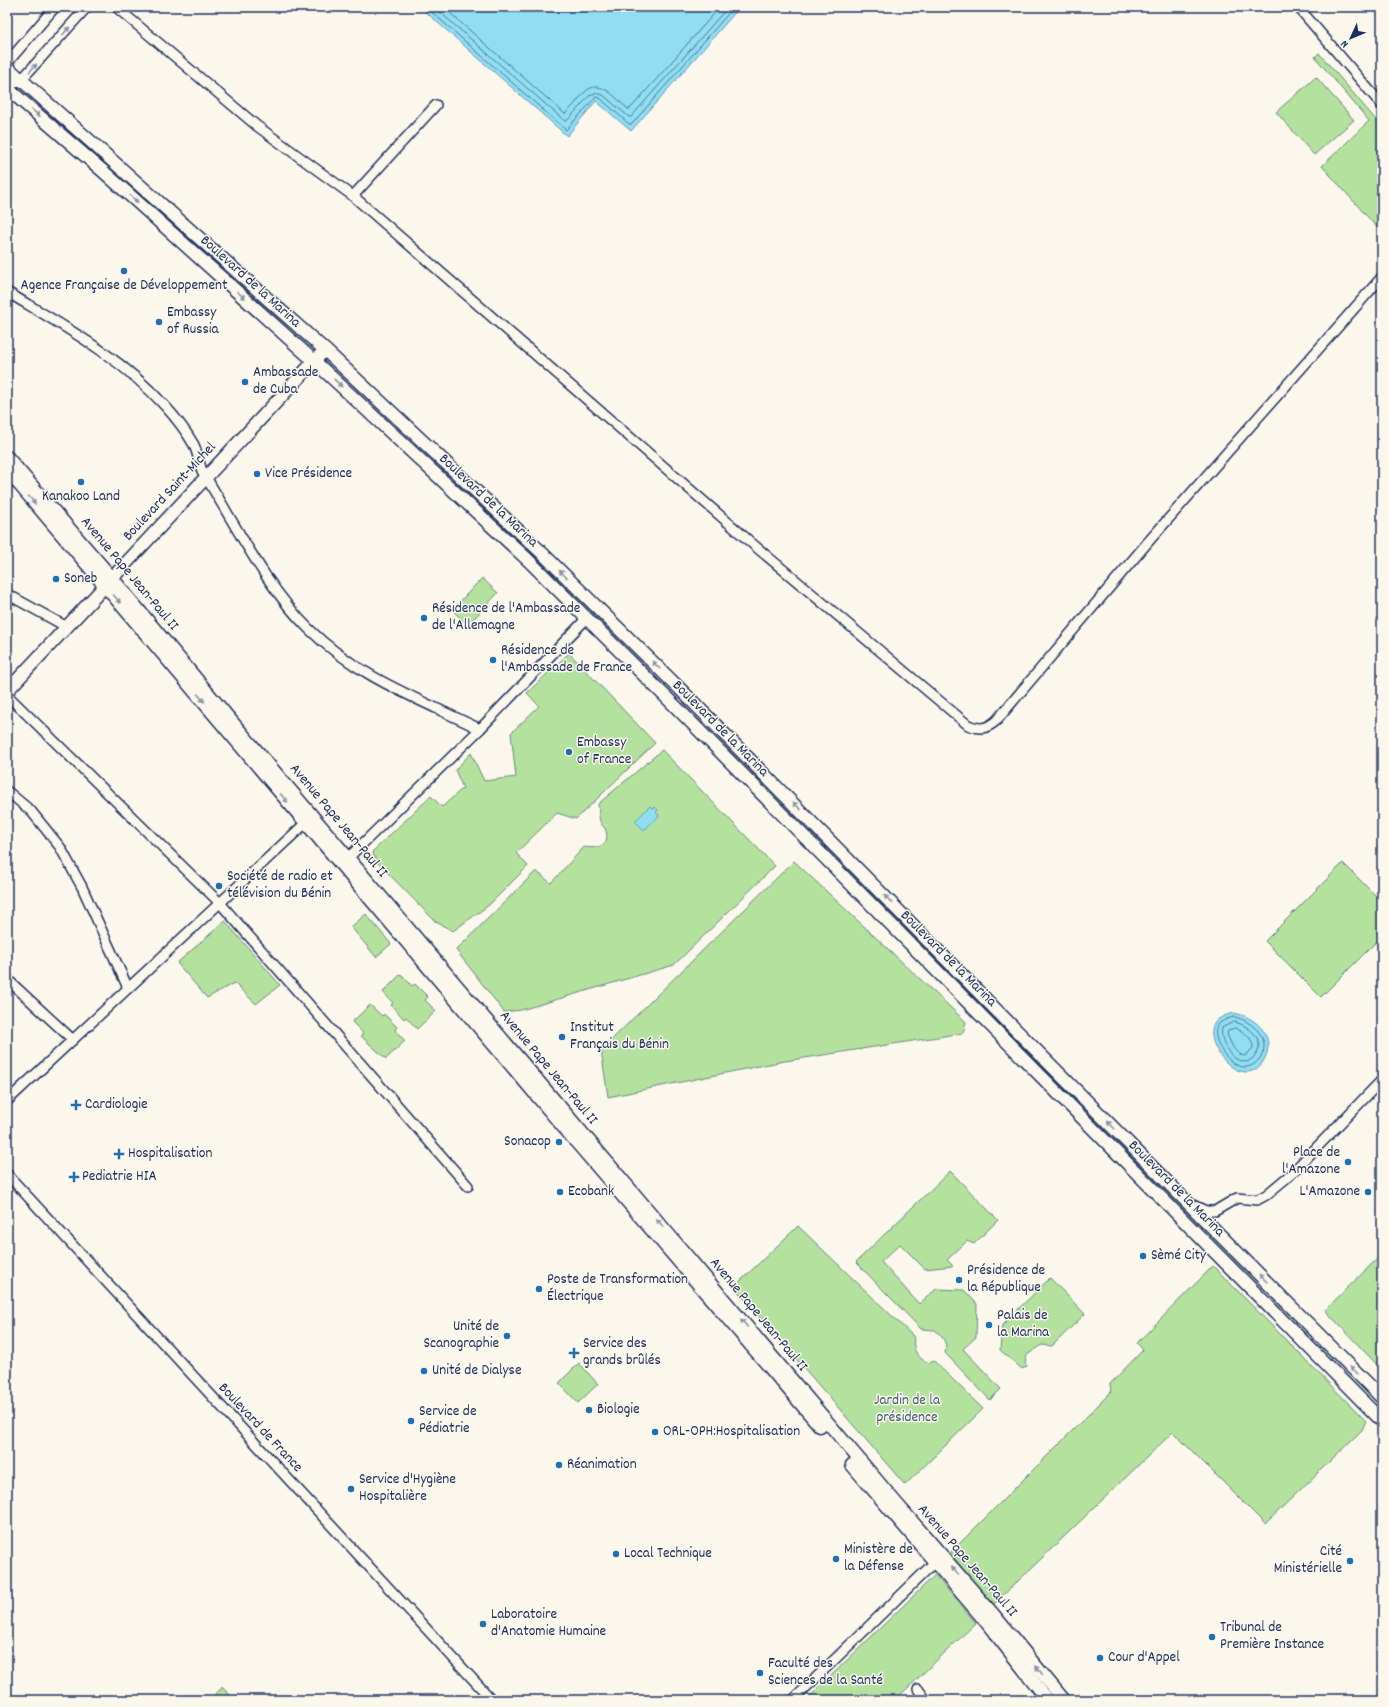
<svg xmlns="http://www.w3.org/2000/svg" width="1389" height="1707" font-family="Dekko,sans-serif">
	<style>
		.green { fill: #b4e19e; stroke: #68887e }
		.water { fill: #91def1; stroke: #6298b6 }
		.lines { fill: none; stroke-linecap: round; stroke-linejoin: round }
		.shore { stroke: #4a7599; stroke-width: 1 }
		.minor-casing { stroke: #1b2f5e; stroke-width: 12 }
		.major-casing { stroke: #1b2f5e; stroke-width: 15 }
		.minor { stroke: #fbf7ec; stroke-width: 9 }
		.major { stroke: #fbf7ec; stroke-width: 12 }
		.oneway { fill: #8b93a5 }
		.poi-dot { fill: #1f6fb2; stroke: #fbf7ec; stroke-width: 1.5 }
		.labels { text-anchor: middle; dominant-baseline: central; stroke-width: 3; stroke-linejoin: round; paint-order: stroke }
		.street-label { font-size: 15px; fill: #1b2f5e; stroke: #fbf7ec }
		.poi-label { font-size: 15px; fill: #1b2f5e; stroke: #fbf7ec; text-anchor: start }
		.park-label { font-size: 15px; fill: #415c6e; stroke: #fbf7ec }
	</style>
	<rect width="100%" height="100%" fill="#fbf7ec"/>
	<filter id="ink" filterUnits="userSpaceOnUse"><feTurbulence type="fractalNoise" baseFrequency=".025" numOctaves="2"/><feDisplacementMap in="SourceGraphic" scale="8" xChannelSelector="R" yChannelSelector="G"/><feConvolveMatrix kernelMatrix="1 2 1 2 8 2 1 2 1" color-interpolation-filters="sRGB"/></filter>
	<g filter="url(#ink)">
		<g class="green">
			<polygon points="1319,53 1382,127 1382,233 1322,166 1369,121 1315,57"/>
			<polygon points="1316,77 1354,120 1314,155 1276,112"/>
			<polygon points="482,578 498,593 468,625 452,610"/>
			<polygon points="569,653 655,743 576,819 557,813 516,853 528,866 489,905 453,931 436,922 378,863 372,852 431,796 442,807 463,788 455,770 471,753 484,781 516,777 511,733 539,706 527,693"/>
			<path d="M662,750L775,866L674,965L521,1010L504,1012L456,950L536,871L551,883L584,847C598,849 612,846 605,828C604,828 601,824 601,823C598,818 599,810 598,804Z"/>
			<polygon points="794,861 966,1022 963,1033 779,1062 608,1097 601,1050"/>
			<polygon points="1343,863 1382,902 1382,936 1321,997 1265,941"/>
			<polygon points="366,914 391,944 376,957 351,927"/>
			<polygon points="225,921 280,985 256,1004 234,983 207,998 177,963"/>
			<polygon points="401,974 412,986 415,984 428,997 425,1000 436,1011 417,1029 406,1017 404,1019 391,1005 393,1003 383,992"/>
			<polygon points="370,1005 382,1016 384,1014 397,1027 395,1030 405,1041 386,1059 361,1036 363,1033 352,1022"/>
			<path d="M950,1171L998,1220L974,1244L967,1241L947,1260L953,1266L925,1269L900,1244L881,1262L919,1304L936,1289L964,1290L977,1304L976,1337L963,1349L1001,1389L990,1400L945,1353C948,1342 942,1336 935,1330L921,1329L856,1262Z"/>
			<path d="M798,1226L914,1337C912,1350 917,1358 929,1363L934,1361L983,1409L905,1485L734,1287Z"/>
			<polygon points="1382,1254 1382,1370 1325,1310"/>
			<polygon points="1213,1266 1366,1421 1362,1430 1265,1524 1173,1432 992,1606 950,1553 1111,1392 1110,1384 1143,1350 1137,1343"/>
			<polygon points="1050,1278 1085,1314 1052,1346 1042,1345 1027,1355 1025,1363 1027,1366 1022,1369 1000,1350 1002,1325"/>
			<polygon points="579,1363 598,1384 578,1403 559,1383"/>
			<polygon points="935,1575 976,1623 895,1700 806,1700"/>
			<polygon points="222,1687 235,1700 209,1700 222,1688"/>
		</g>
		<g class="water">
			<polygon points="420,7 740,7 631,131 596,101 567,136"/>
			<polygon points="650,806 653,809 655,807 658,810 656,812 659,816 644,830 635,821"/>
			<path d="M1233,1013C1256,1016 1277,1037 1264,1060C1244,1094 1204,1047 1213,1026C1216,1018 1226,1015 1233,1013Z"/>
		</g>
		<g class="lines">
			<g class="shore">
				<polyline points="426,7 566,130 596,97 600,98 629,124 632,124 734,7"/>
				<polyline points="434,7 566,122 589,96 595,93 603,95 629,117 631,117 728,7"/>
				<path d="M443,7L565,114C571,109 577,101 582,95C599,75 614,97 628,109H630L720,7"/>
				<path d="M1234,1017C1252,1020 1273,1040 1260,1058C1241,1084 1212,1047 1216,1028C1218,1022 1228,1018 1234,1017Z"/>
				<path d="M1234,1022C1255,1026 1271,1049 1247,1062C1231,1062 1219,1042 1222,1028Z"/>
				<path d="M1235,1028C1244,1032 1253,1037 1253,1048L1245,1056C1234,1054 1231,1043 1227,1034L1228,1031Z"/>
			</g>
			<g class="minor-casing">
				<g id="minor">
					<path d="M116,7L257,126L353,196L755,546L968,725C980,730 987,729 997,720L1148,542L1382,277"/>
					<polyline points="1298,7 1382,105"/>
					<polyline points="7,63 55,7"/>
					<polyline points="7,88 22,79 87,7"/>
					<polyline points="353,196 436,105"/>
					<path d="M7,292C63,326 121,357 165,406C176,418 186,431 194,445C198,454 199,463 202,471C235,523 265,586 309,629C356,676 421,700 480,729"/>
					<polyline points="7,594 67,627"/>
					<polyline points="7,695 220,903 468,1186"/>
					<polyline points="7,791 31,811 60,847 82,887 128,988"/>
					<polyline points="348,858 480,729 587,618"/>
					<polyline points="7,979 73,1040"/>
					<polyline points="7,1101 310,819"/>
					<polyline points="7,1174 492,1700"/>
					<polyline points="1193,1205 1206,1211 1215,1211 1237,1198 1257,1200 1266,1195 1290,1175 1382,1080"/>
					<polyline points="918,1689 926,1700"/>
					<polyline points="793,1700 939,1558"/>
				</g>
			</g>
			<g class="major-casing">
				<g id="major">
					<polyline points="7,67 325,350 539,550 682,691 1014,1028 1382,1398"/>
					<polyline points="7,88 104,172 314,361 528,560 679,710 1382,1421"/>
					<polyline points="7,457 112,578 228,717 676,1243 896,1503 993,1614 1064,1700"/>
					<polyline points="7,470 565,1129 820,1426"/>
					<polyline points="7,691 320,355"/>
					<polyline points="852,1465 987,1623 1048,1700"/>
				</g>
			</g>
			<use href="#minor" class="minor"/>
			<use href="#major" class="major"/>
		</g>
		<defs><path id="oneway-solid" d="M-6-.8H1V-3.2L6.5 0L1 3.2V.8H-6Z"/></defs>
		<g class="oneway">
			<use href="#oneway-solid" transform="translate(66 31) rotate(-48)"/>
			<use href="#oneway-solid" transform="translate(33 68) rotate(-47)"/>
			<use href="#oneway-solid" transform="translate(36 113) rotate(41)"/>
			<use href="#oneway-solid" transform="translate(134 199) rotate(42)"/>
			<use href="#oneway-solid" transform="translate(241 295) rotate(42)"/>
			<use href="#oneway-solid" transform="translate(338 383) rotate(43)"/>
			<use href="#oneway-solid" transform="translate(32 500) rotate(49)"/>
			<use href="#oneway-solid" transform="translate(563 574) rotate(-135)"/>
			<use href="#oneway-solid" transform="translate(117 599) rotate(50)"/>
			<use href="#oneway-solid" transform="translate(656 665) rotate(-135)"/>
			<use href="#oneway-solid" transform="translate(201 698) rotate(50)"/>
			<use href="#oneway-solid" transform="translate(284 798) rotate(50)"/>
			<use href="#oneway-solid" transform="translate(797 806) rotate(-135)"/>
			<use href="#oneway-solid" transform="translate(888 899) rotate(-134)"/>
			<use href="#oneway-solid" transform="translate(1111 1125) rotate(-135)"/>
			<use href="#oneway-solid" transform="translate(660 1223) rotate(-130)"/>
			<use href="#oneway-solid" transform="translate(1263 1278) rotate(-135)"/>
			<use href="#oneway-solid" transform="translate(744 1323) rotate(-130)"/>
			<use href="#oneway-solid" transform="translate(1354 1370) rotate(-135)"/>
			<use href="#oneway-solid" transform="translate(955 1571) rotate(-131)"/>
			<use href="#oneway-solid" transform="translate(1039 1670) rotate(-128)"/>
		</g>
	</g>
	<g class="poi-dot">
		<circle cx="124" cy="271" r="4"/>
		<circle cx="159" cy="322" r="4"/>
		<circle cx="245" cy="382" r="4"/>
		<circle cx="257" cy="474" r="4"/>
		<circle cx="81" cy="482" r="4"/>
		<circle cx="56" cy="579" r="4"/>
		<circle cx="424" cy="618" r="4"/>
		<circle cx="493" cy="660" r="4"/>
		<circle cx="569" cy="752" r="4"/>
		<circle cx="219" cy="886" r="4"/>
		<circle cx="562" cy="1037" r="4"/>
		<path d="M74 1099h4v4h4v4h-4v4h-4v-4h-4v-4h4z"/>
		<circle cx="559" cy="1142" r="4"/>
		<path d="M117 1148h4v4h4v4h-4v4h-4v-4h-4v-4h4z"/>
		<circle cx="1348" cy="1162" r="4"/>
		<path d="M72 1171h4v4h4v4h-4v4h-4v-4h-4v-4h4z"/>
		<circle cx="560" cy="1192" r="4"/>
		<circle cx="1368" cy="1192" r="4"/>
		<circle cx="1143" cy="1256" r="4"/>
		<circle cx="959" cy="1280" r="4"/>
		<circle cx="539" cy="1289" r="4"/>
		<circle cx="989" cy="1325" r="4"/>
		<circle cx="507" cy="1336" r="4"/>
		<path d="M572 1347h4v4h4v4h-4v4h-4v-4h-4v-4h4z"/>
		<circle cx="424" cy="1371" r="4"/>
		<circle cx="589" cy="1410" r="4"/>
		<circle cx="411" cy="1421" r="4"/>
		<circle cx="655" cy="1432" r="4"/>
		<circle cx="559" cy="1465" r="4"/>
		<circle cx="351" cy="1489" r="4"/>
		<circle cx="616" cy="1554" r="4"/>
		<circle cx="836" cy="1559" r="4"/>
		<circle cx="1350" cy="1561" r="4"/>
		<circle cx="483" cy="1624" r="4"/>
		<circle cx="1212" cy="1637" r="4"/>
		<circle cx="1100" cy="1658" r="4"/>
		<circle cx="760" cy="1673" r="4"/>
	</g>
	<g class="labels">
		<g class="street-label">
			<text transform="translate(250 282) rotate(42)">Boulevard de la Marina</text>
			<text transform="translate(170 492) rotate(-47)">Boulevard Saint-Michel</text>
			<text transform="translate(488 501) rotate(43)">Boulevard de la Marina</text>
			<text transform="translate(129 574) rotate(50)">Avenue Pape Jean-Paul II</text>
			<text transform="translate(720 729) rotate(45)">Boulevard de la Marina</text>
			<text transform="translate(338 821) rotate(50)">Avenue Pape Jean-Paul II</text>
			<text transform="translate(948 959) rotate(45)">Boulevard de la Marina</text>
			<text transform="translate(548 1068) rotate(50)">Avenue Pape Jean-Paul II</text>
			<text transform="translate(1176 1189) rotate(45)">Boulevard de la Marina</text>
			<text transform="translate(758 1315) rotate(50)">Avenue Pape Jean-Paul II</text>
			<text transform="translate(260 1428) rotate(47)">Boulevard de France</text>
			<text transform="translate(967 1561) rotate(49)">Avenue Pape Jean-Paul II</text>
		</g>
		<g class="poi-label">
			<text x="124" y="286" text-anchor="middle">Agence Française de Développement</text>
			<text x="167" y="313">Embassy<tspan x="167" dy="17">of Russia</tspan></text>
			<text x="253" y="373">Ambassade<tspan x="253" dy="17">de Cuba</tspan></text>
			<text x="265" y="474">Vice Présidence</text>
			<text x="81" y="497" text-anchor="middle">Kanakoo Land</text>
			<text x="64" y="579">Soneb</text>
			<text x="432" y="609">Résidence de l'Ambassade<tspan x="432" dy="17">de l'Allemagne</tspan></text>
			<text x="501" y="651">Résidence de<tspan x="501" dy="17">l'Ambassade de France</tspan></text>
			<text x="577" y="743">Embassy<tspan x="577" dy="17">of France</tspan></text>
			<text x="227" y="877">Société de radio et<tspan x="227" dy="17">télévision du Bénin</tspan></text>
			<text x="570" y="1028">Institut<tspan x="570" dy="17">Français du Bénin</tspan></text>
			<text x="85" y="1105">Cardiologie</text>
			<text x="551" y="1142" text-anchor="end">Sonacop</text>
			<text x="1340" y="1153" text-anchor="end">Place de<tspan x="1340" dy="17">l'Amazone</tspan></text>
			<text x="128" y="1154">Hospitalisation</text>
			<text x="82" y="1177">Pediatrie HIA</text>
			<text x="568" y="1192">Ecobank</text>
			<text x="1360" y="1192" text-anchor="end">L'Amazone</text>
			<text x="1151" y="1256">Sèmé City</text>
			<text x="967" y="1271">Présidence de<tspan x="967" dy="17">la République</tspan></text>
			<text x="547" y="1280">Poste de Transformation<tspan x="547" dy="17">Électrique</tspan></text>
			<text x="997" y="1316">Palais de<tspan x="997" dy="17">la Marina</tspan></text>
			<text x="499" y="1327" text-anchor="end">Unité de<tspan x="499" dy="17">Scanographie</tspan></text>
			<text x="583" y="1344">Service des<tspan x="583" dy="17">grands brûlés</tspan></text>
			<text x="432" y="1371">Unité de Dialyse</text>
			<text x="597" y="1410">Biologie</text>
			<text x="419" y="1412">Service de<tspan x="419" dy="17">Pédiatrie</tspan></text>
			<text x="663" y="1432">ORL-OPH:Hospitalisation</text>
			<text x="567" y="1465">Réanimation</text>
			<text x="359" y="1480">Service d'Hygiène<tspan x="359" dy="17">Hospitalière</tspan></text>
			<text x="844" y="1550">Ministère de<tspan x="844" dy="17">la Défense</tspan></text>
			<text x="1342" y="1552" text-anchor="end">Cité<tspan x="1342" dy="17">Ministérielle</tspan></text>
			<text x="624" y="1554">Local Technique</text>
			<text x="491" y="1615">Laboratoire<tspan x="491" dy="17">d'Anatomie Humaine</tspan></text>
			<text x="1220" y="1628">Tribunal de<tspan x="1220" dy="17">Première Instance</tspan></text>
			<text x="1108" y="1658">Cour d'Appel</text>
			<text x="768" y="1664">Faculté des<tspan x="768" dy="17">Sciences de la Santé</tspan></text>
		</g>
		<g class="park-label">
			<text x="907" y="1401">Jardin de la<tspan x="907" dy="17">présidence</tspan></text>
		</g>
	</g>
	<rect width="1389" height="1707" fill="none" stroke="#fbf7ec" stroke-width="24"/>
	<rect x="12" y="12" width="1365" height="1683" fill="none" stroke="#1b2f5e" stroke-width="1.5" filter="url(#ink)"/>
	<g transform="translate(1351 38) rotate(226)" stroke="#fbf7ec" stroke-width="3" paint-order="stroke">
	<path d="M0-3L7 15L0 10L-7 15Z" fill="#1b2f5e"/>
	<text y="-6" font-size="11" font-weight="bold" text-anchor="middle" fill="#1b2f5e">N</text>
	</g>
</svg>
